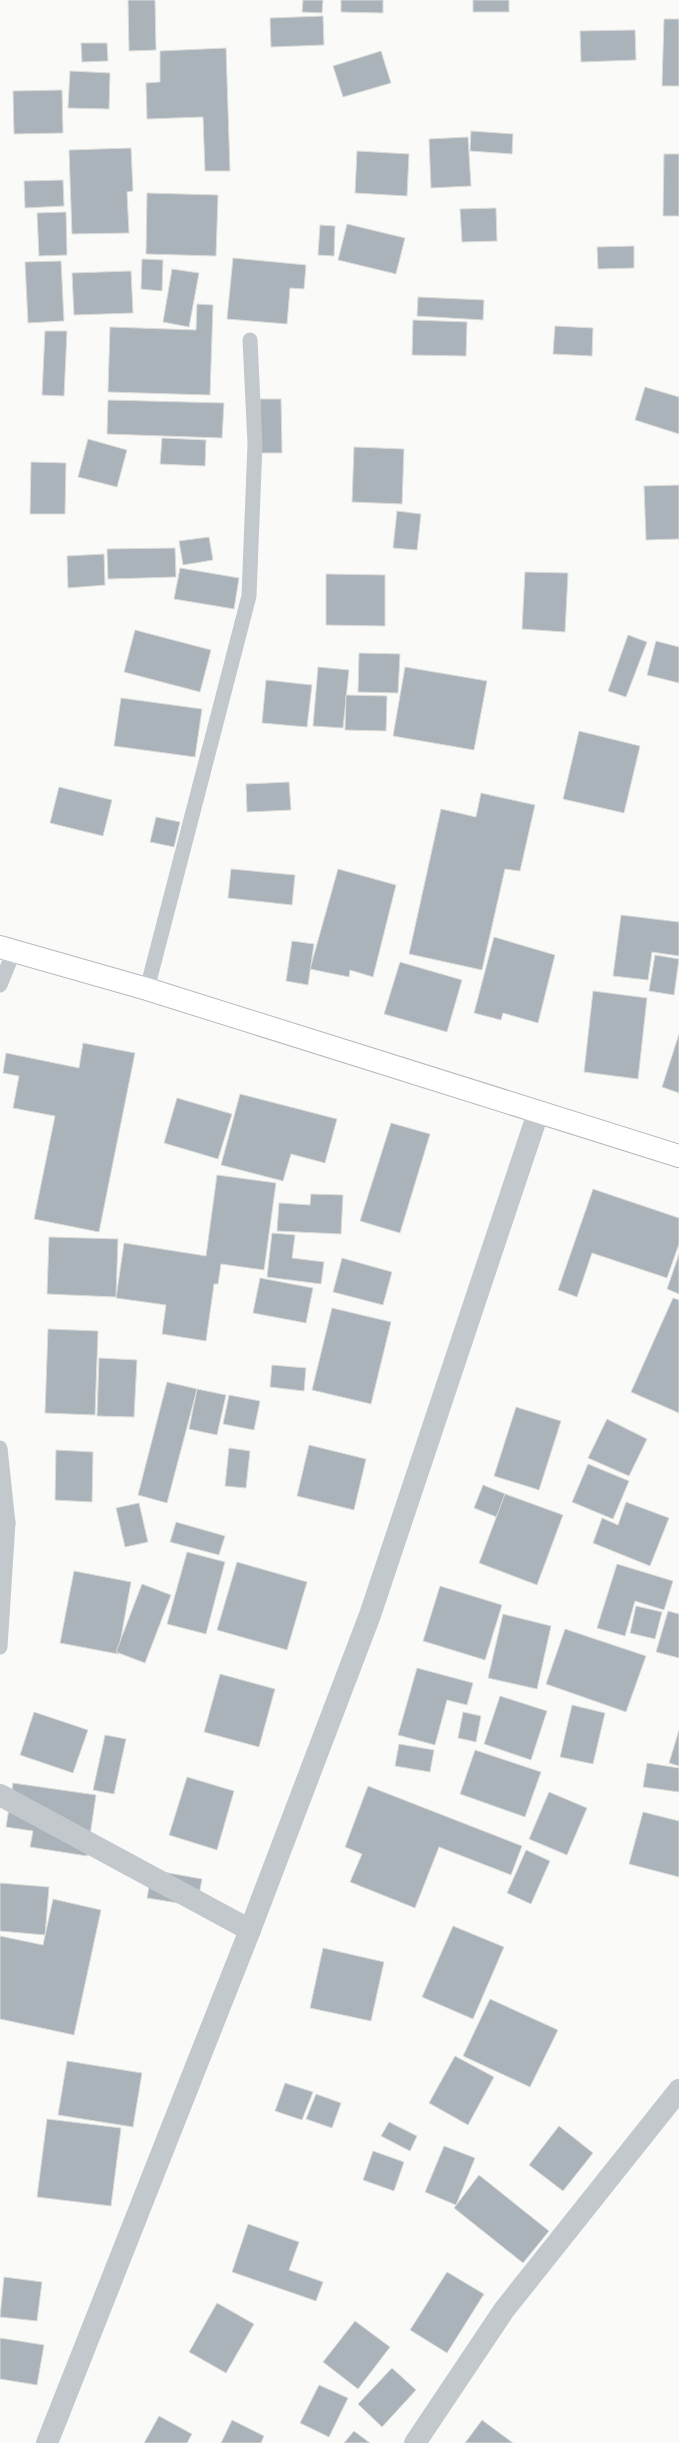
<svg xmlns="http://www.w3.org/2000/svg" width="679" height="2443" font-family="Arial,sans-serif">
	<style>
		.building { fill: #aab3b9; stroke: #dcdcda }
		.lines { fill: none; stroke-linecap: round; stroke-linejoin: round }
		.primary-casing { stroke: #b5babe; stroke-width: 24 }
		.lane { stroke: #c3c8cc; stroke-width: 15 }
		.street { stroke: #c3c8cc; stroke-width: 22 }
		.primary { stroke: #fff; stroke-width: 22 }
	</style>
	<rect width="100%" height="100%" fill="#fafaf8"/>
	<g class="building">
		<polygon points="128,0 155,0 156,50 129,51"/>
		<polygon points="303,0 323,0 322,13 302,12"/>
		<polygon points="341,0 383,0 383,13 341,12"/>
		<rect x="473" y="0" width="36" height="12"/>
		<polygon points="323,16 324,45 271,47 270,18"/>
		<polygon points="664,19 679,19 679,86 662,86"/>
		<polygon points="635,30 636,60 581,62 580,31"/>
		<polygon points="81,43 107,43 108,61 82,62"/>
		<polygon points="226,48 230,171 205,171 203,117 147,119 146,83 160,82 160,51"/>
		<polygon points="381,51 391,83 343,97 333,66"/>
		<polygon points="70,71 110,73 109,109 68,108"/>
		<polygon points="62,90 63,133 14,134 13,91"/>
		<polygon points="471,131 513,134 512,154 470,151"/>
		<polygon points="468,137 471,186 431,188 429,139"/>
		<polygon points="131,148 133,191 127,192 129,233 72,234 69,150"/>
		<polygon points="357,151 409,154 407,196 355,193"/>
		<polygon points="664,154 679,154 679,216 663,216"/>
		<polygon points="63,180 64,206 25,208 24,181"/>
		<polygon points="147,193 218,195 216,256 146,254"/>
		<polygon points="496,208 497,241 462,242 460,209"/>
		<polygon points="66,212 67,255 39,256 37,213"/>
		<polygon points="347,224 405,238 396,274 338,260"/>
		<polygon points="320,225 335,226 334,256 318,255"/>
		<polygon points="634,246 634,268 598,269 597,247"/>
		<polygon points="233,258 306,265 304,289 290,288 287,324 227,319"/>
		<polygon points="142,259 163,260 162,291 141,289"/>
		<polygon points="61,261 64,321 28,323 25,262"/>
		<polygon points="172,269 199,273 189,327 163,322"/>
		<polygon points="131,271 133,313 74,315 72,273"/>
		<polygon points="418,297 484,300 483,320 417,316"/>
		<polygon points="197,304 213,305 210,395 108,392 110,327 196,330"/>
		<polygon points="413,320 467,322 466,356 412,355"/>
		<polygon points="555,326 593,328 592,356 553,354"/>
		<polygon points="45,331 67,331 64,396 42,395"/>
		<polygon points="645,387 679,397 679,434 635,420"/>
		<polygon points="260,399 281,399 282,453 261,453"/>
		<polygon points="108,400 224,403 222,438 107,434"/>
		<polygon points="162,438 206,440 205,466 160,464"/>
		<polygon points="88,439 127,450 117,487 78,477"/>
		<polygon points="354,447 404,449 402,504 352,502"/>
		<polygon points="31,462 66,463 65,514 30,514"/>
		<polygon points="679,485 679,539 646,540 644,486"/>
		<polygon points="397,511 421,514 417,550 393,548"/>
		<polygon points="209,537 213,560 183,565 179,541"/>
		<polygon points="175,548 176,577 108,579 107,549"/>
		<polygon points="104,554 105,585 68,588 67,556"/>
		<polygon points="180,568 239,578 234,609 174,599"/>
		<polygon points="525,572 568,573 565,632 522,629"/>
		<polygon points="326,574 385,575 385,626 326,625"/>
		<polygon points="135,630 211,650 200,692 124,672"/>
		<polygon points="628,635 647,642 626,697 608,691"/>
		<polygon points="656,641 679,647 679,683 647,675"/>
		<polygon points="359,653 400,654 398,693 358,692"/>
		<polygon points="318,667 349,670 343,728 313,726"/>
		<polygon points="405,667 487,681 474,750 393,736"/>
		<polygon points="266,680 312,685 307,727 262,723"/>
		<polygon points="346,695 387,696 386,731 345,730"/>
		<polygon points="121,698 202,709 195,757 114,746"/>
		<polygon points="579,731 640,746 624,813 563,799"/>
		<polygon points="289,782 291,810 247,812 246,784"/>
		<polygon points="59,787 112,800 103,836 50,823"/>
		<polygon points="481,793 535,805 520,871 505,869 482,970 409,954 441,809 476,817"/>
		<polygon points="156,817 180,822 174,847 150,842"/>
		<polygon points="231,869 295,875 292,905 228,898"/>
		<polygon points="338,869 396,885 373,977 350,970 349,977 310,969"/>
		<polygon points="621,915 679,922 679,956 652,952 648,980 613,976"/>
		<polygon points="494,937 555,955 538,1023 503,1013 501,1020 474,1013"/>
		<polygon points="292,941 314,944 308,985 286,981"/>
		<polygon points="655,955 679,959 674,995 649,991"/>
		<polygon points="400,962 462,980 447,1032 384,1014"/>
		<polygon points="593,991 647,998 638,1079 584,1072"/>
		<polygon points="679,1034 679,1093 662,1087"/>
		<polygon points="83,1043 135,1053 99,1232 34,1219 55,1116 13,1108 19,1076 3,1073 6,1053 79,1068"/>
		<polygon points="240,1094 337,1119 325,1163 291,1154 283,1181 221,1165"/>
		<polygon points="177,1098 232,1114 218,1159 164,1143"/>
		<polygon points="391,1123 430,1134 400,1233 360,1221"/>
		<polygon points="217,1175 276,1183 264,1270 221,1264 218,1284 214,1284 206,1341 162,1334 166,1305 116,1298 124,1243 206,1256"/>
		<polygon points="593,1189 679,1218 679,1244 667,1278 592,1253 577,1297 558,1290"/>
		<polygon points="311,1194 343,1195 341,1234 277,1231 279,1203 310,1205"/>
		<polygon points="272,1233 295,1235 292,1258 324,1262 321,1284 267,1277"/>
		<polygon points="49,1237 118,1239 116,1297 47,1294"/>
		<polygon points="679,1254 679,1294 667,1289"/>
		<polygon points="342,1258 392,1272 383,1305 333,1292"/>
		<polygon points="260,1278 313,1288 306,1323 253,1313"/>
		<polygon points="673,1298 679,1300 679,1413 631,1392"/>
		<polygon points="332,1308 391,1322 371,1404 312,1390"/>
		<polygon points="48,1329 98,1331 95,1415 45,1413"/>
		<polygon points="99,1358 137,1360 134,1417 97,1416"/>
		<polygon points="272,1365 306,1368 304,1391 270,1387"/>
		<polygon points="167,1382 197,1389 167,1503 138,1495"/>
		<polygon points="197,1389 226,1395 217,1435 189,1429"/>
		<polygon points="229,1395 260,1401 254,1430 223,1424"/>
		<polygon points="516,1407 561,1421 539,1490 494,1476"/>
		<polygon points="607,1419 647,1439 629,1476 588,1458"/>
		<polygon points="309,1445 366,1459 354,1510 297,1496"/>
		<polygon points="229,1448 250,1451 246,1488 225,1486"/>
		<polygon points="56,1450 93,1452 92,1502 55,1500"/>
		<polygon points="588,1464 629,1481 613,1519 572,1502"/>
		<polygon points="483,1485 508,1495 499,1518 474,1508"/>
		<polygon points="505,1494 563,1515 537,1585 479,1563"/>
		<polygon points="626,1502 669,1518 650,1566 593,1543 602,1518 618,1525"/>
		<polygon points="139,1503 148,1542 125,1547 116,1508"/>
		<polygon points="176,1522 225,1536 219,1555 170,1542"/>
		<polygon points="187,1552 225,1562 206,1634 167,1624"/>
		<polygon points="237,1562 307,1582 287,1650 217,1630"/>
		<polygon points="617,1564 673,1581 664,1610 635,1601 625,1636 597,1628"/>
		<polygon points="74,1571 131,1582 118,1654 60,1643"/>
		<polygon points="142,1584 171,1595 145,1663 116,1652"/>
		<polygon points="440,1586 502,1605 485,1660 423,1641"/>
		<polygon points="636,1606 662,1612 655,1639 630,1633"/>
		<polygon points="668,1611 679,1614 679,1658 656,1652"/>
		<polygon points="503,1614 551,1626 537,1689 488,1678"/>
		<polygon points="565,1629 646,1656 626,1712 546,1684"/>
		<polygon points="417,1668 473,1683 467,1705 447,1700 435,1745 398,1735"/>
		<polygon points="220,1674 275,1689 259,1747 204,1732"/>
		<polygon points="500,1696 547,1711 531,1760 484,1744"/>
		<polygon points="572,1705 605,1713 593,1764 560,1757"/>
		<polygon points="34,1712 88,1730 73,1773 20,1755"/>
		<polygon points="463,1712 481,1716 476,1742 458,1738"/>
		<polygon points="679,1730 679,1766 669,1763"/>
		<polygon points="105,1735 126,1739 114,1794 93,1790"/>
		<polygon points="399,1744 434,1750 430,1772 395,1766"/>
		<polygon points="475,1750 541,1772 525,1817 460,1794"/>
		<polygon points="647,1763 679,1768 679,1792 643,1787"/>
		<polygon points="187,1777 234,1791 217,1850 169,1835"/>
		<polygon points="13,1783 96,1795 87,1856 30,1847 33,1831 6,1827"/>
		<polygon points="368,1786 522,1846 511,1875 439,1847 415,1908 350,1882 362,1854 345,1847"/>
		<polygon points="549,1792 587,1808 567,1855 529,1839"/>
		<polygon points="643,1812 679,1821 679,1877 629,1864"/>
		<polygon points="526,1850 550,1861 531,1904 507,1893"/>
		<polygon points="152,1870 202,1879 197,1906 147,1898"/>
		<polygon points="0,1883 49,1887 45,1935 0,1931"/>
		<polygon points="53,1899 101,1910 74,2035 0,2019 0,1936 43,1945"/>
		<polygon points="453,1926 504,1947 473,2019 422,1997"/>
		<polygon points="323,1948 384,1962 371,2021 310,2008"/>
		<polygon points="490,1999 558,2030 530,2087 463,2056"/>
		<polygon points="455,2056 494,2077 468,2125 429,2103"/>
		<polygon points="67,2061 142,2073 133,2127 58,2115"/>
		<polygon points="285,2083 313,2092 302,2120 275,2111"/>
		<polygon points="316,2094 341,2103 332,2128 306,2119"/>
		<polygon points="47,2119 121,2128 111,2206 37,2197"/>
		<polygon points="389,2122 417,2136 410,2151 381,2136"/>
		<polygon points="559,2126 593,2153 563,2191 529,2165"/>
		<polygon points="444,2146 475,2158 456,2205 425,2192"/>
		<polygon points="373,2151 404,2162 394,2191 363,2180"/>
		<polygon points="479,2175 549,2231 523,2263 454,2208"/>
		<polygon points="248,2224 299,2242 289,2270 323,2282 316,2301 232,2272"/>
		<polygon points="447,2272 484,2294 447,2353 410,2330"/>
		<polygon points="4,2277 42,2282 37,2321 0,2317"/>
		<polygon points="217,2303 254,2324 226,2373 189,2352"/>
		<polygon points="355,2321 390,2347 358,2389 323,2362"/>
		<polygon points="0,2338 44,2345 37,2385 0,2379"/>
		<polygon points="392,2368 416,2390 382,2427 358,2404"/>
		<polygon points="319,2385 348,2398 329,2437 300,2423"/>
		<polygon points="159,2416 192,2434 187,2443 144,2443"/>
		<polygon points="232,2420 264,2436 261,2443 221,2443"/>
		<polygon points="482,2420 513,2443 465,2443"/>
		<polygon points="354,2431 370,2443 344,2443"/>
	</g>
	<g class="lines">
		<g class="primary-casing">
			<polyline id="primary" points="0,947 147,989 679,1156"/>
		</g>
		<g class="lane">
			<polyline points="0,985 14,951"/>
			<polyline points="147,989 249,596 255,444 250,340"/>
			<polyline points="0,1448 8,1523"/>
			<polyline points="0,1521 8,1523 0,1647"/>
		</g>
		<g class="street">
			<polyline points="0,1795 250,1930"/>
			<polyline points="47,2443 250,1930 370,1615 538,1113"/>
			<polyline points="415,2443 504,2310 679,2090"/>
		</g>
		<use href="#primary" class="primary"/>
	</g>
</svg>
